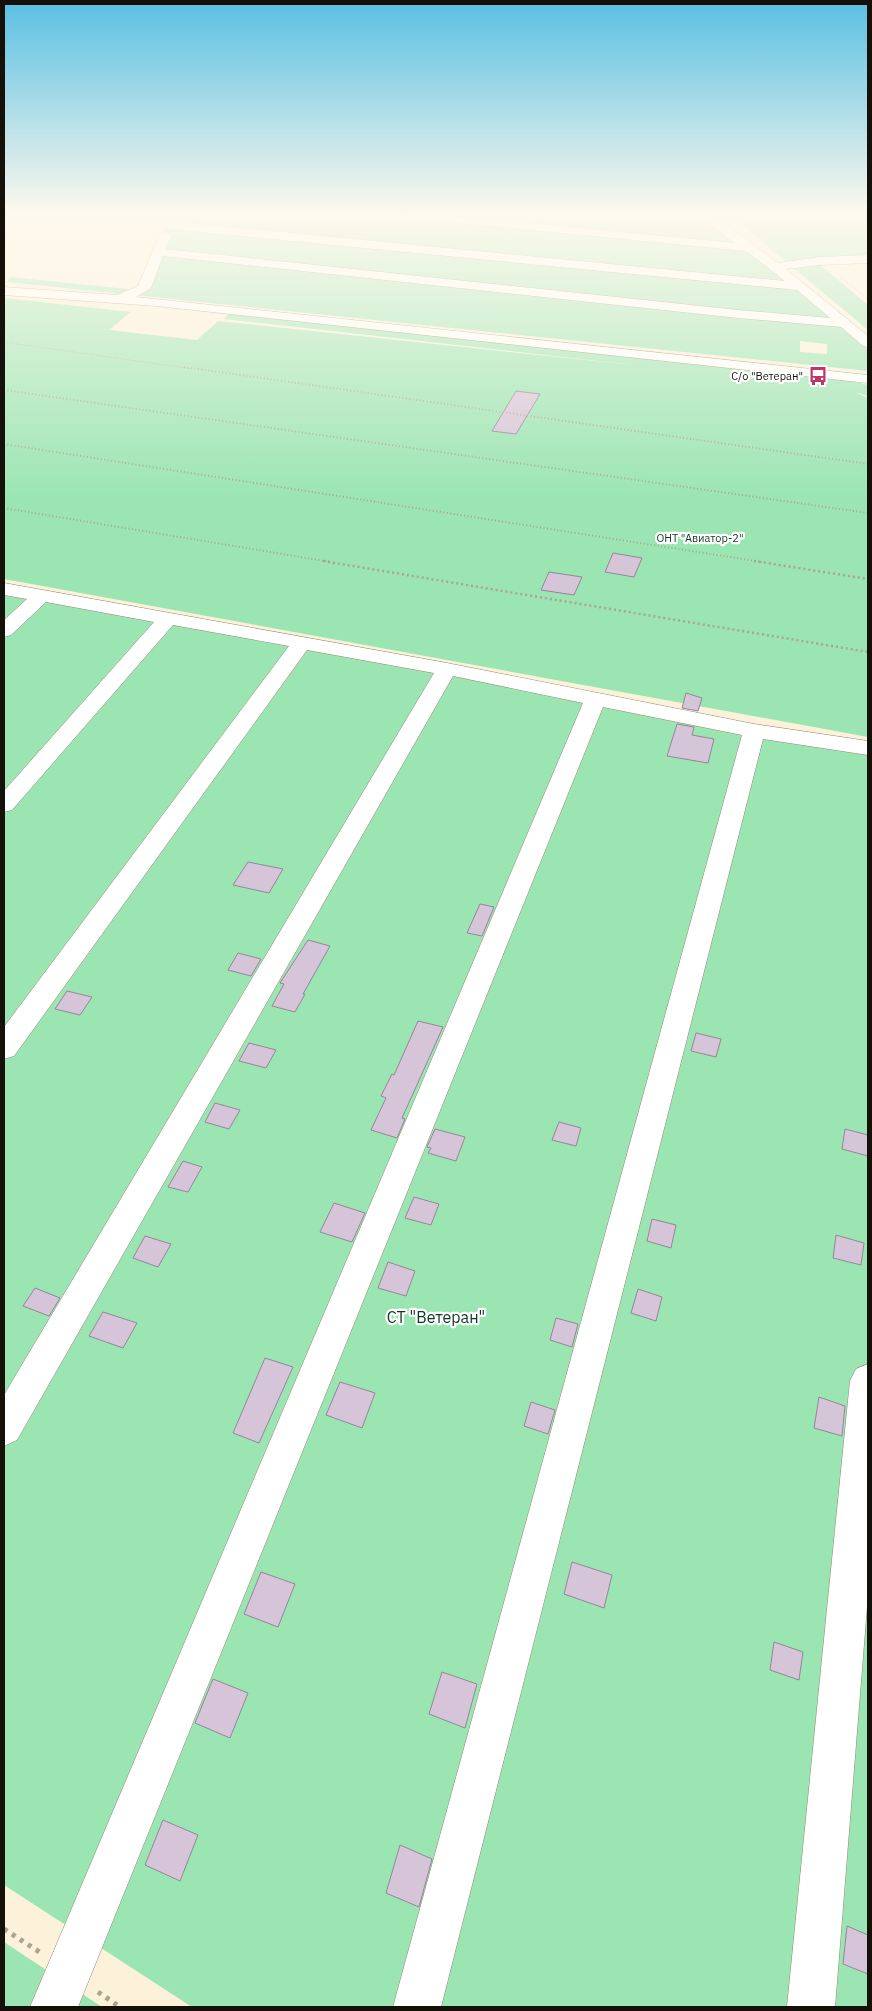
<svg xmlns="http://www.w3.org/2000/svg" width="872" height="2011" font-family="'IBM Plex Sans',sans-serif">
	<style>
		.built { fill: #f6e8c8 }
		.green { fill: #9be5b3; fill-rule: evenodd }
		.building { fill: #d6c5d9; stroke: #958598 }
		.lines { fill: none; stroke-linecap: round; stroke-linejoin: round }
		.minor-casing { stroke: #918771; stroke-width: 1 }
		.path-far3 { stroke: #aba390; stroke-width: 1; stroke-dasharray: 1 2; stroke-linecap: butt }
		.path-far2 { stroke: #aba390; stroke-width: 2; stroke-dasharray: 1 2.5; stroke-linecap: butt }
		.path-far1 { stroke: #aba390; stroke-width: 2.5; stroke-dasharray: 2 3; stroke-linecap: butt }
		.path { stroke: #aba390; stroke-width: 5; stroke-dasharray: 4 5.5; stroke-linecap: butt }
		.minor { fill: #fff; fill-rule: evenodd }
		.labels { text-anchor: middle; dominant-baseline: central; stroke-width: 4.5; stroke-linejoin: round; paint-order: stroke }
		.far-poi-label { font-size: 11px; fill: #151109; stroke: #fff; text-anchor: end }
		.far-park-label { font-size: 11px; fill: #0f3820; stroke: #fff }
		.near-park-label { font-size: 16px; fill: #0f3820; stroke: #fff }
	</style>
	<rect width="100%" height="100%" fill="#fcf1d9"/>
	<polygon class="built" points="17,215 166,215 164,220 41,223 45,215"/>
	<g class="green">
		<path d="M171,215H712L868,349V371L7,282L10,277L138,290ZM800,341L827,344V354L800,352Z"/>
		<polygon points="730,215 868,215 868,256 813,259 868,305 868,330"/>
		<polygon points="4,298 131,312 109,330 197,340 218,321 643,366 224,319 228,314 843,379 868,385 868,396 855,392 868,398 868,737 4,579"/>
		<polygon points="4,590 868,750 868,2007 192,2007 4,1885"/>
		<polygon points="4,1942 102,2007 4,2007"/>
	</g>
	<g class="building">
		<polygon points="516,391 540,394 516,434 492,431"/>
		<polygon points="613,553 642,558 634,577 605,572"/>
		<polygon points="549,572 582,577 574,595 541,590"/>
		<polygon points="686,693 702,698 698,711 682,708"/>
		<polygon points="677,724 694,727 692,735 714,739 708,763 667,756"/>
		<polygon points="248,862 283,869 269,893 233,885"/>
		<polygon points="480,904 494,907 482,936 467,933"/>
		<polygon points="308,940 330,946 303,994 305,994 295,1012 272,1006 284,984 280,983"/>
		<polygon points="238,953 261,959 251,976 228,970"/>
		<polygon points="67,991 92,997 80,1015 55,1009"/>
		<polygon points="418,1021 443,1027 402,1118 405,1119 397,1138 371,1130 386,1098 381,1096 392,1074 394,1075"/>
		<polygon points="696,1033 721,1039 716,1057 691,1051"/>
		<polygon points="249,1043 276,1050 266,1068 239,1061"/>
		<polygon points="215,1103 240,1110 229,1129 205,1122"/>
		<polygon points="559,1122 581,1128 576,1146 552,1140"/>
		<polygon points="435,1129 465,1137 456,1161 428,1153 431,1148 427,1147"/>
		<polygon points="845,1129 868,1135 868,1156 842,1149"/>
		<polygon points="183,1161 202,1167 188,1192 168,1187"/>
		<polygon points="414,1197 439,1204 431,1225 405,1218"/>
		<polygon points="334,1203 365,1213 352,1242 320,1232"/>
		<polygon points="652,1219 676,1225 671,1248 647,1241"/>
		<polygon points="836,1235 864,1243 861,1265 833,1258"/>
		<polygon points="145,1236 171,1244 158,1267 133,1258"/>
		<polygon points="388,1262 415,1271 406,1296 378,1288"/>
		<polygon points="35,1288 60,1298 49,1316 23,1306"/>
		<polygon points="638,1289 662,1297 656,1321 631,1313"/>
		<polygon points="103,1312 137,1323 123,1348 89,1336"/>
		<polygon points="556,1318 578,1324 572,1347 550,1340"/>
		<polygon points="265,1358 293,1367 259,1443 233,1433"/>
		<polygon points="340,1382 375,1393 362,1428 326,1415"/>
		<polygon points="819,1397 845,1406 842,1436 814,1428"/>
		<polygon points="531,1402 555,1410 548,1434 524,1426"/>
		<polygon points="572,1562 612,1575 604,1608 564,1594"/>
		<polygon points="261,1572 295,1584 278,1627 244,1614"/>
		<polygon points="774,1642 803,1652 799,1680 770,1670"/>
		<polygon points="442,1672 477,1684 465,1728 429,1714"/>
		<polygon points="213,1679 248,1693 230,1738 195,1723"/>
		<polygon points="163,1820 198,1835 180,1881 145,1865"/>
		<polygon points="400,1845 432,1859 419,1907 386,1893"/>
		<polygon points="847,1926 868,1935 868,1974 843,1964"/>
	</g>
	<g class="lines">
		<g class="minor-casing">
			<g id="minor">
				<polygon points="401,215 445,215 734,243 698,215 712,215 778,263 820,257 868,255 868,263 820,265 786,269 868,336 868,347 863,346 841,327 738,318 163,256 151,288 136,297 868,375 868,383 156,306 4,295 4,287 117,295 138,286 159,236 165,232 171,236 166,249 738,310 830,318 797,290 169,229 163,225 169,221 785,281 746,251 407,218"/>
				<polygon points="4,583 447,663 754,724 868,741 868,755 763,739 441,2007 393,2007 742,735 603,707 78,2007 30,2007 583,703 453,676 17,1440 4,1446 4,1395 434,673 307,650 14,1056 4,1059 4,1027 289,646 173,625 12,810 4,812 4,791 154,622 46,602 11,635 4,637 4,620 27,599 4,595"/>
				<polygon points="868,1364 868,1594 835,2007 787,2007 850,1381 856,1369"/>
			</g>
		</g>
		<g class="path-far3">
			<polyline points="840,277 868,299"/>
			<polyline points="4,342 193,369"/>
		</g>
		<g class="path-far2">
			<polyline points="184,367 868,464"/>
			<polyline points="4,390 868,513"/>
			<polyline points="4,444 762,562"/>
			<polyline points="4,508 331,562"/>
		</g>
		<g class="path-far1">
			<polyline points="323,561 868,652"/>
			<polyline points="754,561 868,579"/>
		</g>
		<g class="path">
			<polyline points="4,1929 41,1953"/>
			<polyline points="98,1992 120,2007"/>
		</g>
		<use href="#minor" class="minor"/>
	</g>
	<linearGradient id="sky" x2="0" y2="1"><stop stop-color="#59bfe2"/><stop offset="0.43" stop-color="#fef9ee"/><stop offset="1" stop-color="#fef9ee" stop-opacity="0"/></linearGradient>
	<rect width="872" height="497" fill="url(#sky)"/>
	<defs>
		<g id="bus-bare" transform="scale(1.5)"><path d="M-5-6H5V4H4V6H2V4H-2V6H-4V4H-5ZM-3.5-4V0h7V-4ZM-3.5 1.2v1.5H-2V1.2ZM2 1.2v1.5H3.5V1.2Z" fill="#c13566" stroke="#fff" stroke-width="2.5" paint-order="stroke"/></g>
	</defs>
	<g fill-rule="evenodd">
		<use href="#bus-bare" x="818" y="376"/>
	</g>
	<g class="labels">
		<g class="far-poi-label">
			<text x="803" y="376">С/о "Ветеран"</text>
		</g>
		<g class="far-park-label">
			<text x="700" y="538">ОНТ "Авиатор-2"</text>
		</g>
		<g class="near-park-label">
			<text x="436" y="1317">СТ "Ветеран"</text>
		</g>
	</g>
	<rect width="872" height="2011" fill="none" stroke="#151109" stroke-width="10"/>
</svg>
